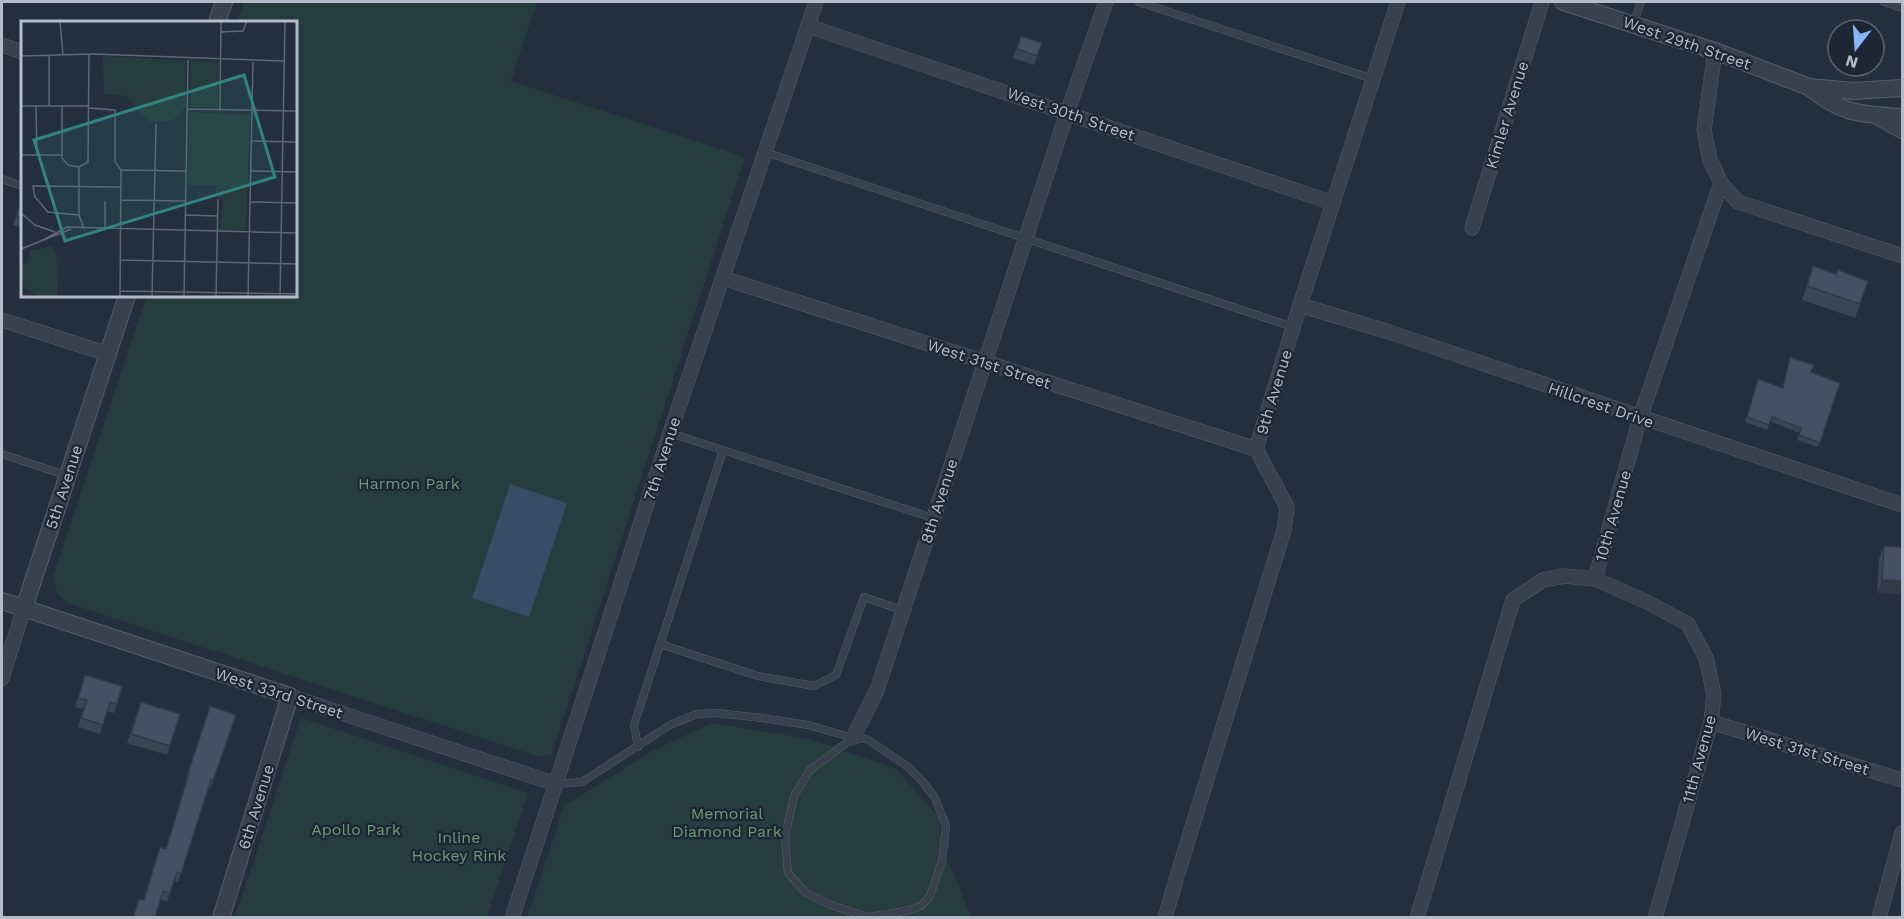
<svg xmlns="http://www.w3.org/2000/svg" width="1904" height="919" font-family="'Work Sans',sans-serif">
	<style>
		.green { fill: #263c3f }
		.water { fill: #394c67 }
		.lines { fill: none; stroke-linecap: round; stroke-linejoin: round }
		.service-casing { stroke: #565f6c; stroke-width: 8 }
		.minor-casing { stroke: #565f6c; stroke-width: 15 }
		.tertiary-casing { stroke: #565f6c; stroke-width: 18 }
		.service { stroke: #38414e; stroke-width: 7 }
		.minor { stroke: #38414e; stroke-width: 14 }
		.tertiary { stroke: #38414e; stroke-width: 16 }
		.wall { fill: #3b4654 }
		.shaded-wall { fill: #303945 }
		.building { fill: #455162; stroke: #303945; stroke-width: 1.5 }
		.labels { text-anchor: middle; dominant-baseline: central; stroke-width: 4.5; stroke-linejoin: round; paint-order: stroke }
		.street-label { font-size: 16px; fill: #b4bcc9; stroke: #1d2633 }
		.park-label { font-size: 16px; fill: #6b9a76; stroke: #1d2633 }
		.inset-road { fill: none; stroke: #5e6776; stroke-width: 1.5 }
		.view { fill: #308480; fill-opacity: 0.15; stroke: #308480; stroke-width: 3 }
		.inset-edge { fill: none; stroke: #b4bcc9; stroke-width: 3 }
	</style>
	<rect width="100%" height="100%" fill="#242f3e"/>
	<g class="green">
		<polygon points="244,2 537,2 511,81 745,157 552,754 540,757 67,603 57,593 53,577 147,296 296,296 296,22 237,22"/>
		<polygon points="301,718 528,793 487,917 235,917"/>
		<polygon points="712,723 805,738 895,768 938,816 943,856 953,871 971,917 527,918 564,806 654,750"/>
	</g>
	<polygon class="water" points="510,484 567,503 529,617 472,598"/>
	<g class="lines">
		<g class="service-casing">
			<g id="service">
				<polyline points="1139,2 1373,79"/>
				<polyline points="1884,2 1902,8"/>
				<polyline points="1633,24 1641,2"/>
				<polyline points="765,152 1293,327"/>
				<polyline points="2,179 22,186"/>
				<polyline points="670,433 933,518"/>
				<polyline points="2,454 68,476"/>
				<polyline points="660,644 758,676 814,686 836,675 864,597 902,610"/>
				<polyline points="638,747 634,725 723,450"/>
				<polyline points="556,784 582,782 670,725 697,714 717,713 762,718 808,725 853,738 867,739 907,766 923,782 935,798 946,826 942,861 930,896 921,906 910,910 870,917 855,913 831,905 806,893 788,873 785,836 794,796 810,770 853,738"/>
			</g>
		</g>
		<g class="minor-casing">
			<g id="minor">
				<polyline points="808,26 1333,203"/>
				<polyline points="2,45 22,52"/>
				<polyline points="1721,183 1738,202 1902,256"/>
				<polyline points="1472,228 1542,2"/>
				<polyline points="723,278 1256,449"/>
				<polyline points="1300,305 1389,332 1902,505"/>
				<polyline points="2,320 108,354"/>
				<polyline points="1595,579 1640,418 1721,183 1710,160 1704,130 1715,51"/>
				<polyline points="2,678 24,608"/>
				<polyline points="290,696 556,784"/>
				<polyline points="1711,722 1902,780"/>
				<polyline points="853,738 877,690 1067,113 1106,2"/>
				<polyline points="512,918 670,433 816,2"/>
				<polyline points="1165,918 1177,876 1284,530 1287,507 1256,449 1300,305 1398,2"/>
				<polyline points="1417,918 1513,600 1543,580 1565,576 1595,579 1647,602 1688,624 1706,658 1714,694 1711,722 1655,918"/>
				<polyline points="1879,918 1902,833"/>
			</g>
		</g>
		<g class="tertiary-casing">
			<g id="tertiary">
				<polyline points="1563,2 1715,51 1809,87 1854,91 1902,88"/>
				<polyline points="217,22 224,2"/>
				<path d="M1810,88C1844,115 1860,114 1902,117"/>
				<polyline points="1879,117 1902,130"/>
				<polyline points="2,601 290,696 221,918"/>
				<polyline points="24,608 127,296"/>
			</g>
		</g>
		<use href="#service" class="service"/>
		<use href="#minor" class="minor"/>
		<use href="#tertiary" class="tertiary"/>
	</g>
	<g class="wall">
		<polygon points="1021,36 1042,43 1034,65 1013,58"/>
		<polygon points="22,198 22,228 13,225"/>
		<polygon points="1813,266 1836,274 1868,281 1855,318 1802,300"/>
		<polygon points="1790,357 1811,372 1840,383 1818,447 1797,440 1799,433 1770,421 1767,430 1745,422 1757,383 1782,388"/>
		<polygon points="1884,546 1902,547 1877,593 1879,559"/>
		<polygon points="85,675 117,704 114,713 107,711 100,734 78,727 83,709 75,707"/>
		<polygon points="210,706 213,781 210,790 208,789 178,882 174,881 167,902 160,899 143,900 160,847 166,849 186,781 185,781"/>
		<polygon points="137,711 170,746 167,755 127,743"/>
	</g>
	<polygon class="shaded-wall" points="1882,580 1902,581 1902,594 1877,593"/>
	<g class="building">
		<polygon points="1021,36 1042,43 1037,56 1017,49"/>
		<polygon points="22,198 22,218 16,216"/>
		<polygon points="1813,266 1836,274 1838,270 1868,281 1860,304 1807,286"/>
		<polygon points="1790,357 1814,365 1811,372 1840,383 1820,443 1799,435 1801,428 1772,417 1769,425 1747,417 1758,379 1783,388"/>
		<polygon points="1884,546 1902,547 1902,581 1882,580"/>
		<polygon points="85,675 122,686 117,704 110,702 103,725 81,718 87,700 78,698"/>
		<polygon points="141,702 180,714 170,746 131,734"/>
		<polygon points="210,706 236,715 213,781 211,780 181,874 177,872 170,893 163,891 155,918 133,918 139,899 144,900 160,847 166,849 189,773 188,773"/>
	</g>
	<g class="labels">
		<g class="street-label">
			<text transform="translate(1687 43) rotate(19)">West 29th Street</text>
			<text transform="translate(1071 114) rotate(19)">West 30th Street</text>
			<text transform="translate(1507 115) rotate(-73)">Kimler Avenue</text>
			<text transform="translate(989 364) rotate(18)">West 31st Street</text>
			<text transform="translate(1274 392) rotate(-73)">9th Avenue</text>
			<text transform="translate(1601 405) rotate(19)">Hillcrest Drive</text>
			<text transform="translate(662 459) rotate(-72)">7th Avenue</text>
			<text transform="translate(64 487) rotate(-72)">5th Avenue</text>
			<text transform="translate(939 501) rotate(-72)">8th Avenue</text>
			<text transform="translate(1613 516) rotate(-74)">10th Avenue</text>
			<text transform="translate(279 693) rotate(18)">West 33rd Street</text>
			<text transform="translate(1807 751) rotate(17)">West 31st Street</text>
			<text transform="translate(1699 759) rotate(-75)">11th Avenue</text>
			<text transform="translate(256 807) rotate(-73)">6th Avenue</text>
		</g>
		<g class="park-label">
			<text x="409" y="483">Harmon Park</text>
			<text x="727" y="813">Memorial<tspan x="727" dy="18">Diamond Park</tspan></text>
			<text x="356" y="829">Apollo Park</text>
			<text x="459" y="837">Inline<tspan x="459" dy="18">Hockey Rink</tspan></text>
		</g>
	</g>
	<g transform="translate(21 21)">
		<rect width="276" height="276" fill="#242f3e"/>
		<path d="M82,35L164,40L165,86L151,100L129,101L105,75L83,73ZM170,40L198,41L197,87L169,86ZM168,91L229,94L225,209H198L202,179L195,175V164H167ZM31,225L38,237L36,276H18L3,266L0,243L6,242L9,230Z" fill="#263c3f"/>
		<path class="inset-road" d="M39,0L42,34M200,11L222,10L226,0M28,34V84M0,35L73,33L263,40M41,84V137L47,144L58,146M0,85H67M15,85L16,134M67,87L94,89V141L100,149L99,276M166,88L276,90M199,89L200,0M231,120L276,121M0,134H41M58,146L67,141L68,33M58,146V194L63,208M100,149L164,150M230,150L276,151M100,179L164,180M229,181L276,182M0,192L14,204L34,211M58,194L27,191L14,176L12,165L100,166M164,194L196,195M84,209V180M18,221L46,206L276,212M0,228L50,208M99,239L276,243M99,270L276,273M131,276L135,103M163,276L167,39M195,276L197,178M227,276L232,41M259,276L264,0"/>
		<path class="view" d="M223,54L254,156L44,220L13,119Z"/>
		<rect width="276" height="276" class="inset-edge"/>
	</g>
	<rect width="1904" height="919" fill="none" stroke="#b4bcc9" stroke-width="6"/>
	<g transform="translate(1856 48) rotate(197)"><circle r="28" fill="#1d2633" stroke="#59626f" stroke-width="1.5"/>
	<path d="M0-4.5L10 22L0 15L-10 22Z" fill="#8ab4f8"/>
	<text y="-9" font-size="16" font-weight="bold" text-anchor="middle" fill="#b4bcc9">N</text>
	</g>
</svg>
